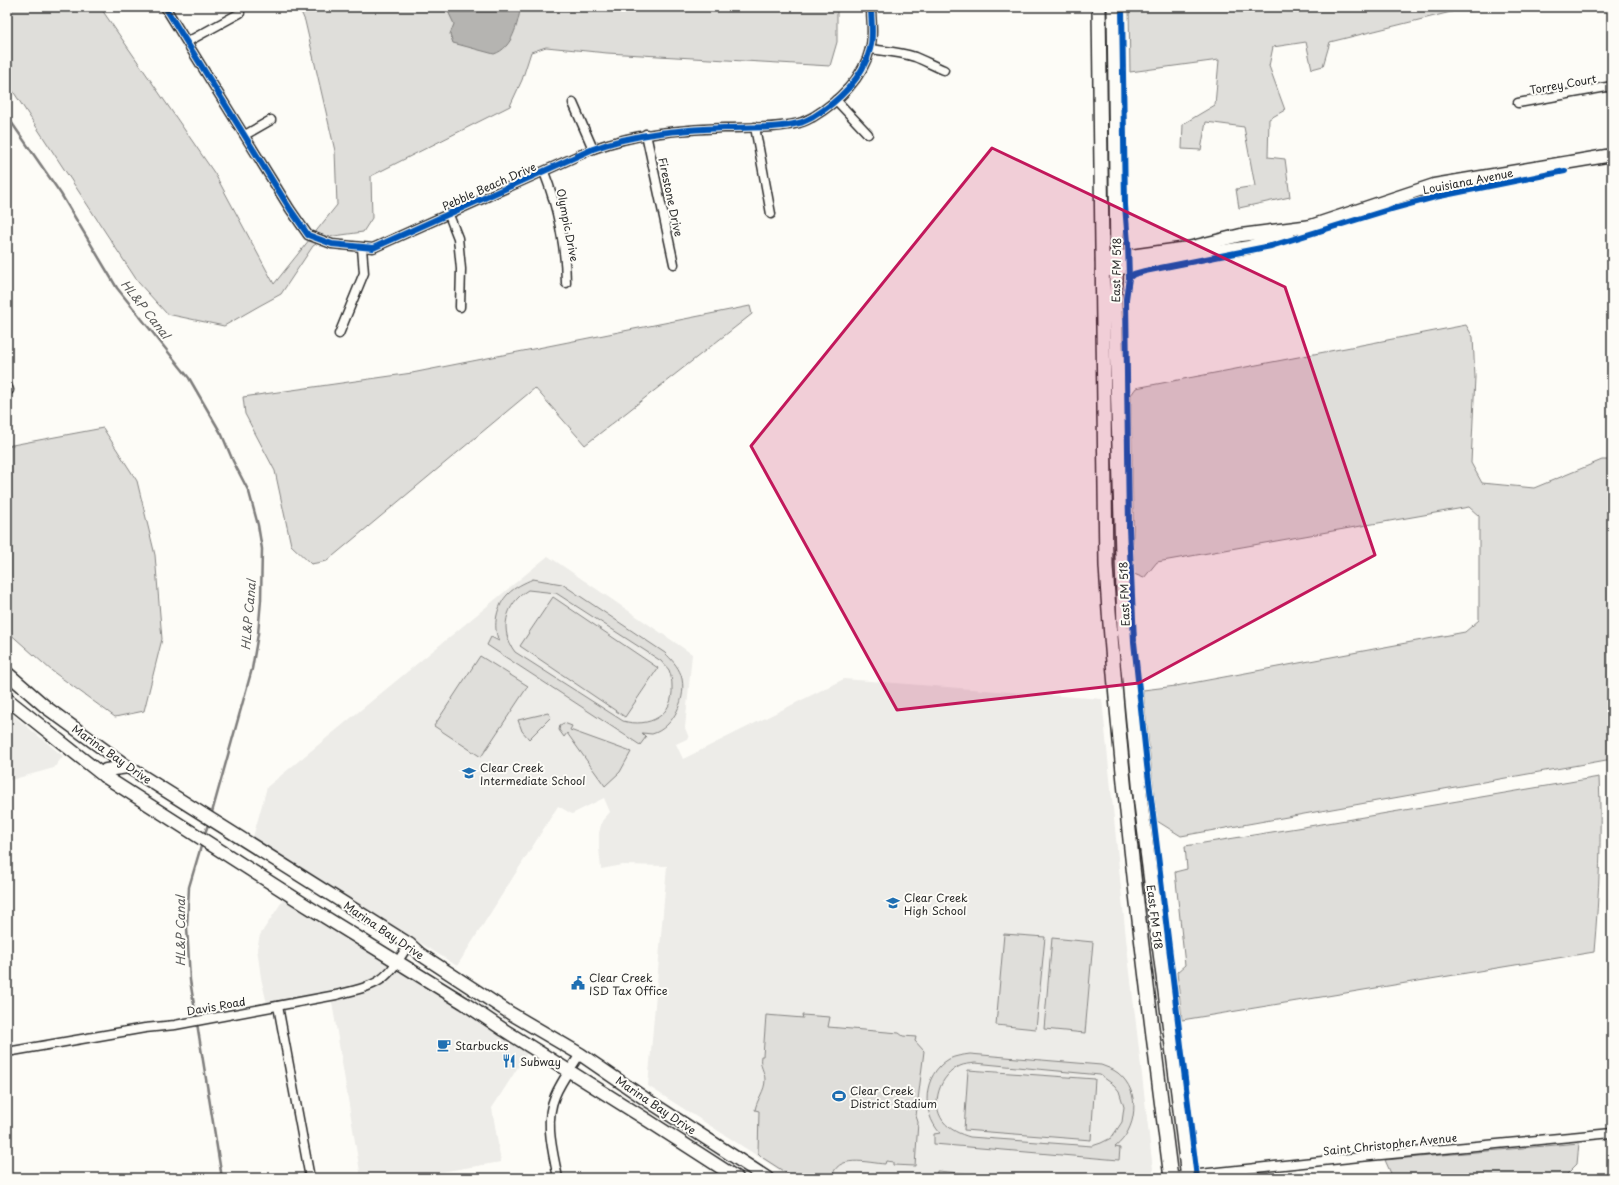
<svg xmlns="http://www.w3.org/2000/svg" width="1619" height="1185" font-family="'Playpen Sans',sans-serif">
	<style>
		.built { fill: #edece8 }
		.green { fill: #dfdeda; stroke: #858482; fill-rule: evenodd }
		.water { fill: #b5b4b1; stroke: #7e7d7b }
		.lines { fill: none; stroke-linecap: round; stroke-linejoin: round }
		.stream { stroke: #7e7d7b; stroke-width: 2.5 }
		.street-casing { stroke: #2b2b2b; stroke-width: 11 }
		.secondary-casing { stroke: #2b2b2b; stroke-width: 15 }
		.primary-casing { stroke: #2b2b2b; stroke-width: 16 }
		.street { stroke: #fdfcf7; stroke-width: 8 }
		.secondary { stroke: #fdfcf7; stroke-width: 12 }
		.primary { stroke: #fdfcf7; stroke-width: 13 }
		.cycleway-casing { stroke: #fdfcf7; stroke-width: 8 }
		.cycleway { stroke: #0057b8; stroke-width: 6 }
		.marked { fill: #c2185b; fill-opacity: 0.2; stroke: #c2185b; stroke-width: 3; stroke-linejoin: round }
		.labels { text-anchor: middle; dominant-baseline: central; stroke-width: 4; stroke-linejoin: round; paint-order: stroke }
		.street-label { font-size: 11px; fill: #2b2b2b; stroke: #fdfcf7 }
		.poi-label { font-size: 11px; fill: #2b2b2b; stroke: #fdfcf7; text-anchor: start }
		.water-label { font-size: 12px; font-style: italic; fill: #5b5b5a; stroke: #fdfcf7 }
	</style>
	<rect width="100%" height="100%" fill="#fdfcf7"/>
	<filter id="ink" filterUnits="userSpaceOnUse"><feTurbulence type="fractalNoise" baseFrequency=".025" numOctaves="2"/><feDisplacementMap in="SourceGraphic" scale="8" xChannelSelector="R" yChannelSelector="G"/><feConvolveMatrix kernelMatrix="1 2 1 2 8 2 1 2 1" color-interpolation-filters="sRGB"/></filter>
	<g filter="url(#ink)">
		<g class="built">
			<polygon points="548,556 692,654 685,728 689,738 676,744 683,759 844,679 1102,699 1126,938 1154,1178 792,1178 648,1086 667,866 623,865 601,869 599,848 599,833 602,821 610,812 604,798 572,814 558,806 457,966 253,837 267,787"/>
			<polygon points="7,710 63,756 54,768 7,781"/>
			<polygon points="285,897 407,975 529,1050 492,1108 501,1162 405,1178 361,1178 330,990 267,1004 261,978 257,948 260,935"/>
		</g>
		<g class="green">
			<polygon points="7,7 100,7 215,174 274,284 337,205 335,151 305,21 299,7 837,7 837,42 830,66 607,53 546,47 531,52 522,80 510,106 371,176 372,218 363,232 327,237 313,246 281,294 259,306 224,326 167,314 138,282 7,82"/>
			<polygon points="1129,7 1471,7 1330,42 1323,66 1312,69 1306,42 1273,47 1269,66 1285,110 1269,119 1268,157 1285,159 1290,197 1239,208 1236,189 1255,186 1244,127 1206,122 1201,150 1182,149 1183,124 1215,105 1219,60 1130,72"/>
			<polygon points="750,306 752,314 585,445 535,388 327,561 311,564 291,545 275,471 245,414 243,397 412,373"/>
			<polygon points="1466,325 1473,337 1475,377 1471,463 1482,483 1534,488 1602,460 1612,460 1612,759 1181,836 1157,821 1143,690 1176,686 1465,632 1479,620 1479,516 1469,507 1157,562 1144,578 1134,574 1131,395 1136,388"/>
			<polygon points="103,428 137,481 155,555 162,639 144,711 115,717 52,671 7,631 7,446"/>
			<path d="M533,579L562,584L665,653C671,659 678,666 681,675C688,696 674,728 652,734C649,734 645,733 642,733L646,737L640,745L487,645L491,637L499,641C492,626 497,605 508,594C515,587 524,583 533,579ZM528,590L556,593L661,661C663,664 667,667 669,670C671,675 672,681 672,686C674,716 649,728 623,721L515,652C499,631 505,604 528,590Z"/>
			<polygon points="553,597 658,668 625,717 520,646"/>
			<polygon points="480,656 528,686 481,757 434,726"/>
			<polygon points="548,713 551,717 529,739 522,731 518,720"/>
			<polygon points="564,723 572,726 570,730 631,752 620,772 605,786 567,733 564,737 559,730 560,725"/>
			<path d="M1599,777C1602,835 1599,894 1594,952L1182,1020L1177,972L1185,965L1175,872L1187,869L1185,846L1334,822Z"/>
			<polygon points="1004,934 1045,937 1036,1029 996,1025"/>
			<polygon points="1052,938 1093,942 1085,1033 1044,1029"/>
			<path d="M766,1015L803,1018L802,1015L830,1017L828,1027L899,1033L903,1036L916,1037L915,1041L924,1051L916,1116L918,1122L915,1166L893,1165V1162L886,1161L885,1164C868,1163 836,1153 832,1178H794L763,1158L758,1153L759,1111L755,1110C757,1099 765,1091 765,1080C765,1071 759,1067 761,1056H763Z"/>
			<path d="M970,1054L1101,1065C1106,1067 1113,1069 1118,1073C1142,1092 1137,1130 1115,1147L1120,1148L1119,1160L934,1144V1134L940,1133C921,1112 922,1075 949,1059C955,1056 963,1055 970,1054ZM975,1063L1100,1075L1114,1085L1119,1091L1124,1107L1122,1122L1116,1131L1111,1138L1101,1143L1092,1146L970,1137C960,1134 950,1130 943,1121C930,1103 940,1075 960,1066C964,1064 970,1064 975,1063Z"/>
			<polygon points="968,1070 1095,1079 1091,1140 964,1130"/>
			<polygon points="1579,1143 1577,1164 1563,1178 1393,1178 1385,1160"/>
			<polygon points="937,1171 1008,1177 1010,1178 936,1178"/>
		</g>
		<path class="water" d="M446,7H521C517,24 513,48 494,54L453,43L450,34L454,24Z"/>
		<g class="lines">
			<g class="stream">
				<polyline points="7,116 61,194 117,288 189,378 222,435 233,461 249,492 258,525 262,549 261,600 258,634 252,669 211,816"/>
				<polyline points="204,836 209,822"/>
				<polyline points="202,843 189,887 187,927 190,980 222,1178"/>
			</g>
			<g class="street-casing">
				<g id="street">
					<path d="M165,7L290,209L308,235L332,244L373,248L593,149C637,133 678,130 724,128C749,127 775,129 799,123C804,122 809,119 813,117C838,102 863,78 870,49C874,36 871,21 871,7"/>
					<polyline points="187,42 240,13"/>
					<path d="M870,49C885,51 901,52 915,57C925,61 934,66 944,70"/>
					<polyline points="836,100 868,134"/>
					<polyline points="573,103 593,149"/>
					<polyline points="1518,103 1612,86"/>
					<polyline points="755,127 771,214"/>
					<polyline points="646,134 674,264"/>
					<polyline points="245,135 271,120"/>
					<path d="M544,172C557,205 566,247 566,283"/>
					<polyline points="449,215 458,238 461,269 460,307"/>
					<polyline points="339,334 364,273 362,248"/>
					<polyline points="7,385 9,390"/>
					<polyline points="278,1006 310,1178"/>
					<path d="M7,1052L145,1028L175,1025L336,995C380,984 384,984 409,944"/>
					<polyline points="1171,1177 1360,1157 1612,1133"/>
					<path d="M558,1178C553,1152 544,1122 555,1096C561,1081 572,1067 580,1054"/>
				</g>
			</g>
			<g class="secondary-casing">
				<g id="secondary">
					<polyline points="1102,260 1188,248 1241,235 1311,226 1434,185 1612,155"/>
					<polyline points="1102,271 1249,247 1288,234"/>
					<polyline points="7,673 47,708 128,767 409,944 420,954 510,1013 580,1054 644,1098 767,1178"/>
					<polyline points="7,699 104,776 307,906 464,1003 504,1030 644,1118 737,1178"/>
					<polyline points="104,776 106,770 128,767"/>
				</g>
			</g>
			<g class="primary-casing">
				<g id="primary">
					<path d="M1099,7L1106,566C1119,771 1145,975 1171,1178"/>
					<polyline points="1114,7 1117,258 1115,303 1124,628 1141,804 1178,1093 1188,1178"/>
				</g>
			</g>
			<use href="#street" class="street"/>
			<use href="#secondary" class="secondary"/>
			<use href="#primary" class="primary"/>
			<g class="cycleway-casing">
				<g id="cycleway">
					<path d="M165,7L290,209L308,235L332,244L373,248L593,149C637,133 678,130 724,128C749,127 775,129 799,123C804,122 809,119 813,117C838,102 863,78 870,49C874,36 871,21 871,7"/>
					<polyline points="1122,7 1125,205 1128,243 1129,278"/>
					<polyline points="1197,1178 1147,765 1134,642 1129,527 1126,299 1129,278 1134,274 1145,271 1271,246 1391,209 1435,197 1565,171"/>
				</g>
			</g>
			<use href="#cycleway" class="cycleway"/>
		</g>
	</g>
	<path class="marked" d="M992,148L1285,287L1375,555L1139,683L897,710L751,446Z"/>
	<defs>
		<g id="school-bare" transform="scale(1.08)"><path d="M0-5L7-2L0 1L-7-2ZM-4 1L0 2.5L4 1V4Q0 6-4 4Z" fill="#1f6fb2" stroke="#fdfcf7" stroke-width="2.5" paint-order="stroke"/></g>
		<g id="civic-bare" transform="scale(1.08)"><path d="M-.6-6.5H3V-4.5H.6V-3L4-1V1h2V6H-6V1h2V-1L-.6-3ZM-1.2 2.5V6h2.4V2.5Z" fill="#1f6fb2" stroke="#fdfcf7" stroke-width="2.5" paint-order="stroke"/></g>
		<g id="cafe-bare" transform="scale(1.08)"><path d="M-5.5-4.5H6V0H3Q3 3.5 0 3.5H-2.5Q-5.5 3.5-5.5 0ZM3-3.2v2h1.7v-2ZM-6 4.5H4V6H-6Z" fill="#1f6fb2" stroke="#fdfcf7" stroke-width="2.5" paint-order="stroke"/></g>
		<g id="restaurant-bare" transform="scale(1.08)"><path d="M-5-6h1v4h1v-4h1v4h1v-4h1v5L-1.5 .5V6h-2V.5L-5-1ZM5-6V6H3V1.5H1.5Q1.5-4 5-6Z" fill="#1f6fb2" stroke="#fdfcf7" stroke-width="2.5" paint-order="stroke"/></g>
		<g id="stadium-bare" transform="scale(1.08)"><path d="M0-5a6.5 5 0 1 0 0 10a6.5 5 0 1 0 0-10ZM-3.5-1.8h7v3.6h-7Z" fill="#1f6fb2" stroke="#fdfcf7" stroke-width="2.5" paint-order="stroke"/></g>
	</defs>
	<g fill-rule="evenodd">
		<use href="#school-bare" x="469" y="773"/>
		<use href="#school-bare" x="893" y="903"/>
		<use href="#civic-bare" x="578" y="983"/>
		<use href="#cafe-bare" x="444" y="1045"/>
		<use href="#restaurant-bare" x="509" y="1061"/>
		<use href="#stadium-bare" x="839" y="1096"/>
	</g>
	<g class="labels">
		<g class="street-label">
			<text transform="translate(1563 84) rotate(-10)">Torrey Court</text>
			<text transform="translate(1468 181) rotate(-11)">Louisiana Avenue</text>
			<text transform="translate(489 186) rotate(-24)">Pebble Beach Drive</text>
			<text transform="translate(671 197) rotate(78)">Firestone Drive</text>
			<text transform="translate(568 225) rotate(79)">Olympic Drive</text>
			<text transform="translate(1116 270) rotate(-89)">East FM 518</text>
			<text transform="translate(1124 594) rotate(-92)">East FM 518</text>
			<text transform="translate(112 754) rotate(35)">Marina Bay Drive</text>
			<text transform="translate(1155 917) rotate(83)">East FM 518</text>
			<text transform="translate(384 930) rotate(34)">Marina Bay Drive</text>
			<text transform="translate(216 1006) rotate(-10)">Davis Road</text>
			<text transform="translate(656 1105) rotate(34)">Marina Bay Drive</text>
			<text transform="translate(1390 1144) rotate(-6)">Saint Christopher Avenue</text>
		</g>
		<g class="poi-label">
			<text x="480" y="767">Clear Creek<tspan x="480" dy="13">Intermediate School</tspan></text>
			<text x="904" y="897">Clear Creek<tspan x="904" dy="13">High School</tspan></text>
			<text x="589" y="977">Clear Creek<tspan x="589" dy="13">ISD Tax Office</tspan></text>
			<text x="455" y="1045">Starbucks</text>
			<text x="520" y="1061">Subway</text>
			<text x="850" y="1090">Clear Creek<tspan x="850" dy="13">District Stadium</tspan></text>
		</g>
		<g class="water-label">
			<text transform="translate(146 309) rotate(52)">HL&amp;P Canal</text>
			<text transform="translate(248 615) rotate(-85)">HL&amp;P Canal</text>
			<text transform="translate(180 931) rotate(-90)">HL&amp;P Canal</text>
		</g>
	</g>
	<rect width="1619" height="1185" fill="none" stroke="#fdfcf7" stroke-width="24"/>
	<rect x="12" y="12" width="1595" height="1161" fill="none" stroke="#2b2b2b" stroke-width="1.5" filter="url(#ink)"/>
</svg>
